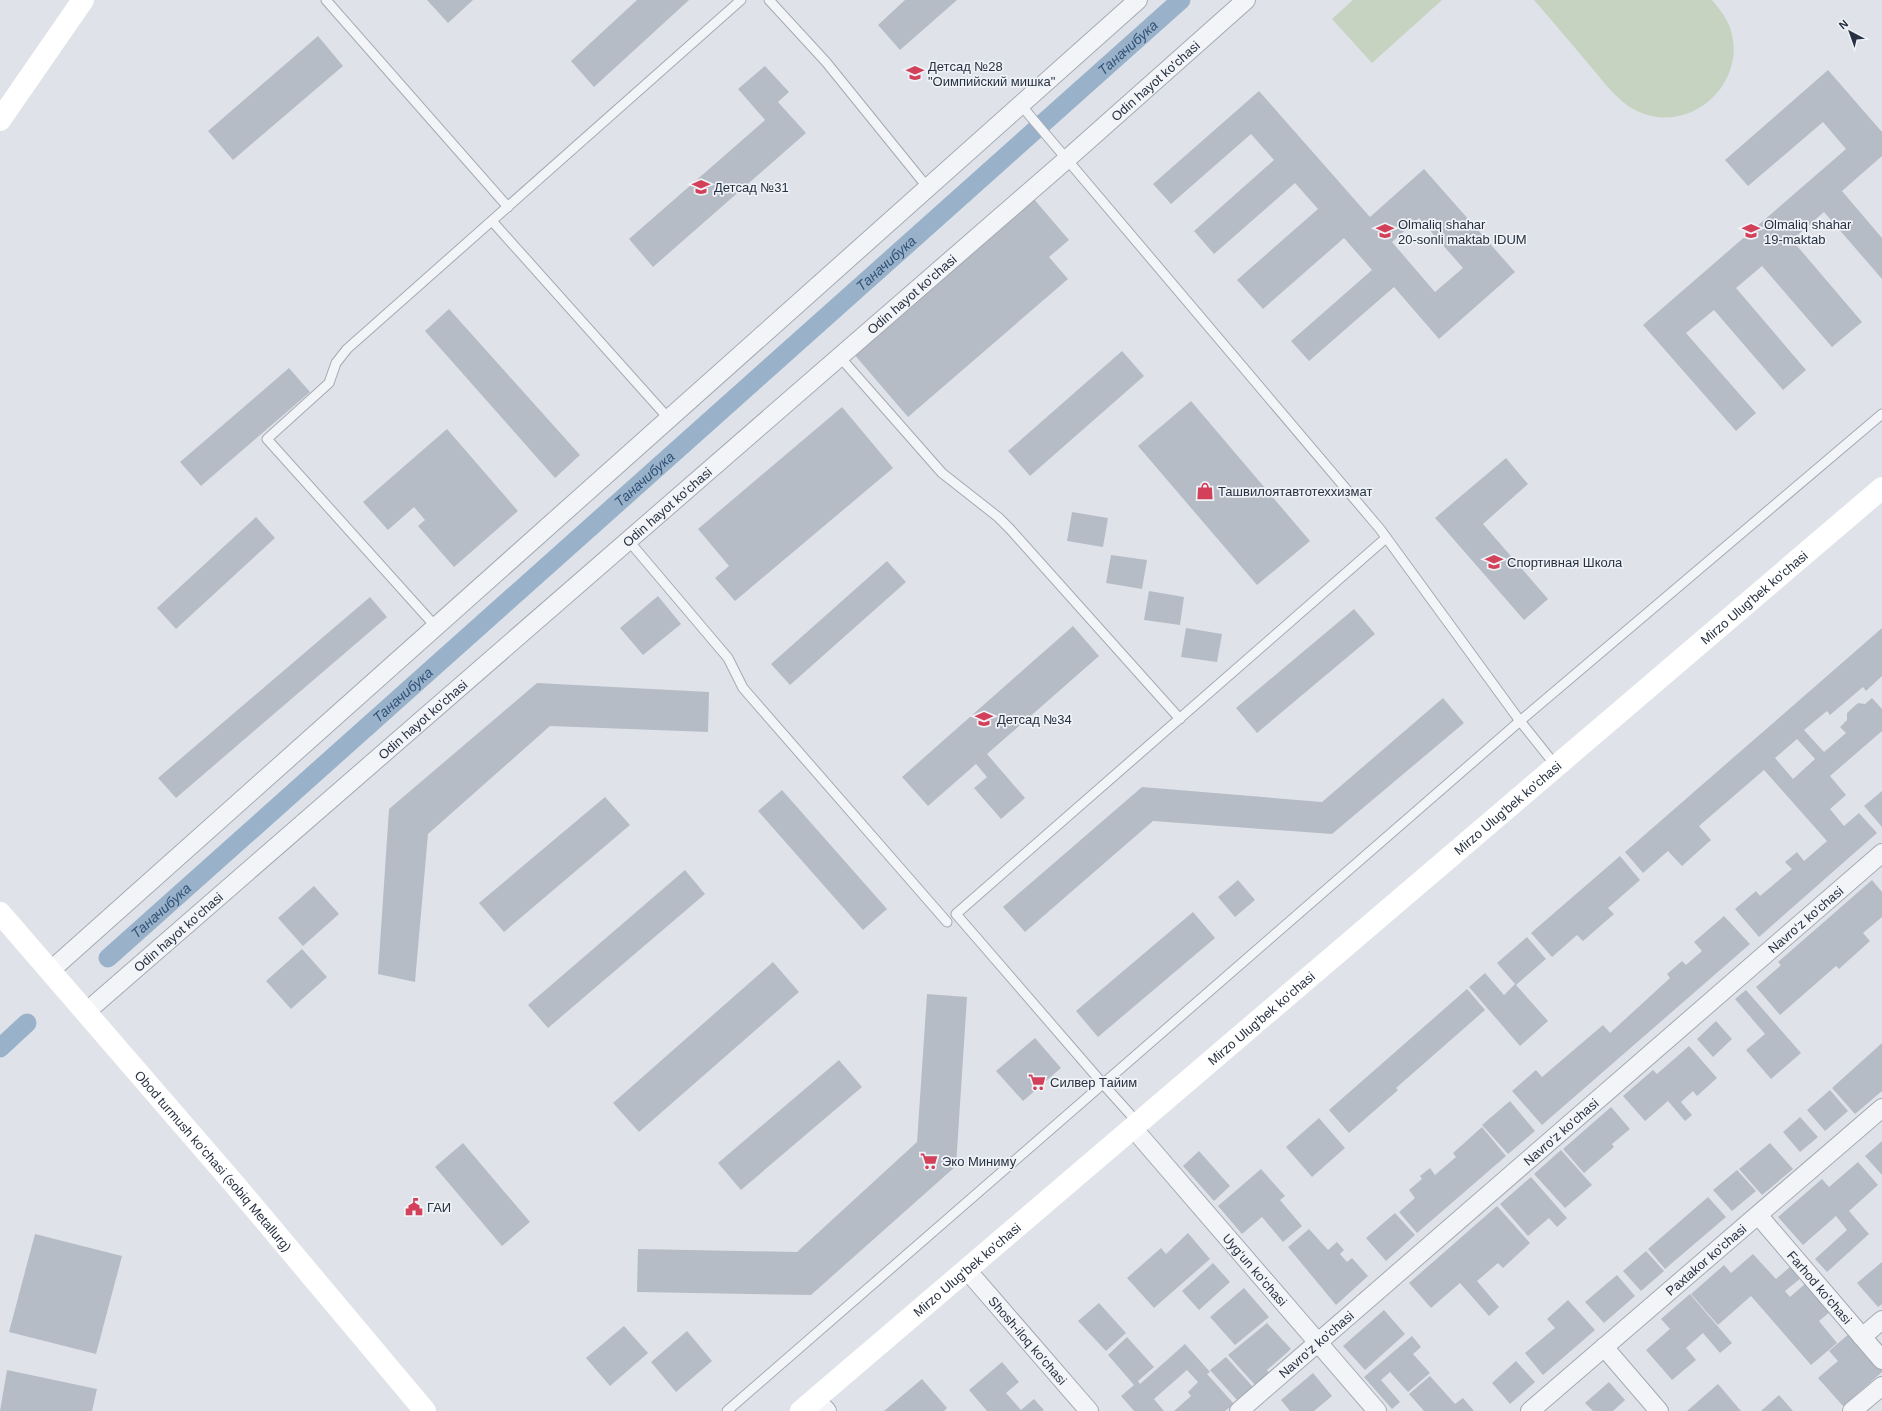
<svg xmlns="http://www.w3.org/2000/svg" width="1882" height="1411" font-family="Arial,sans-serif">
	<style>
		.green { fill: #c5d3c0 }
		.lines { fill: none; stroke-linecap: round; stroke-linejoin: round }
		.canal { stroke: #99b2ca; stroke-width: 19 }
		.building { fill: #b6bcc6; fill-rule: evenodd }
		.lane-casing { stroke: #a4aab3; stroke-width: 11 }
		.street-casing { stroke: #a4aab3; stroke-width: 20 }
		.lane { stroke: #f2f4f7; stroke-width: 9 }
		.street { stroke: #f2f4f7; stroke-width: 18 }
		.secondary { stroke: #fff; stroke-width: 22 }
		.labels { text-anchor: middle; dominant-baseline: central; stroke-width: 3.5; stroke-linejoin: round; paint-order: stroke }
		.poi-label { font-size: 13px; fill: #273141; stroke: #eff2f6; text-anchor: start }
		.street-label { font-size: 13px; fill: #273141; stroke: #eff2f6 }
		.water-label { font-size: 14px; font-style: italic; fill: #305176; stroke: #eff2f6 }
	</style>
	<rect width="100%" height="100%" fill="#dfe3e9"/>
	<g class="green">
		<polygon points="1353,0 1442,0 1372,63 1332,19"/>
		<path d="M1534,0H1712C1718,7 1725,16 1729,25C1751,81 1691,137 1637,111C1618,102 1604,82 1591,67C1572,44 1553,22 1534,0Z"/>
	</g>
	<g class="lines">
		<g class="canal">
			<path id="s1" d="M108,958L1181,0"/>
			<polyline points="0,1048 27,1023"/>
		</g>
	</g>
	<g class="building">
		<polygon points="427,0 473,0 448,23"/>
		<polygon points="637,0 689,0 594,87 571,61"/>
		<polygon points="905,0 957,0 900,50 878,25"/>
		<polygon points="318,36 343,66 233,160 208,131"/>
		<polygon points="765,66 789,92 778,102 806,133 653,267 629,239 765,120 738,89"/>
		<polygon points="1828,70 1882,132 1882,156 1842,191 1882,238 1882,279 1824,212 1792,240 1862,322 1832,347 1762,266 1736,288 1806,370 1783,390 1714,310 1686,333 1756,413 1736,431 1643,325 1846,149 1823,122 1748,186 1725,160"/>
		<path d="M1259,91L1370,217L1424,169L1515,272L1439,339L1394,287L1309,361L1291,341L1372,270L1344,238L1263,309L1237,280L1318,209L1295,183L1214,254L1194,231L1274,160L1251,134L1171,204L1153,184ZM1419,218L1463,268L1435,292L1392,242Z"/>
		<polygon points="1033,198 1069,240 1049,257 1068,279 908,417 853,353"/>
		<polygon points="449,309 580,455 555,478 425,331"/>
		<polygon points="1122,351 1144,376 1030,476 1008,451"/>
		<polygon points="289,368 310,392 201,486 180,462"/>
		<polygon points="1191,401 1310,541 1257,585 1138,446"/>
		<polygon points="842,407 893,468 735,601 715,578 729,566 698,529"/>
		<polygon points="447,429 518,511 454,567 418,526 425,520 414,507 388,530 363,502"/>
		<polygon points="1506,458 1528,484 1483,524 1548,599 1524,620 1435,518"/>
		<polygon points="1072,512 1108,518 1103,547 1067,541"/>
		<polygon points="256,517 275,538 176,629 157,608"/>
		<polygon points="1111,555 1147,560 1142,589 1106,583"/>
		<polygon points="887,561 906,582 790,685 771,664"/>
		<polygon points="1149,591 1184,597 1180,625 1144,620"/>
		<polygon points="658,596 681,624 643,655 620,628"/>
		<polygon points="370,597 387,617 176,798 158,778"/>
		<polygon points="1354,609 1375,634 1257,733 1236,708"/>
		<polygon points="1073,626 1099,656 987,754 1025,798 1001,819 974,788 987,777 976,764 928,806 902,777"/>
		<polygon points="1186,628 1222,634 1217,662 1181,657"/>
		<path d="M1882,628V676L1866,691L1863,687L1830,715L1827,711L1804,730L1824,752L1846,733L1840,727L1847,720V713L1858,703L1865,704L1872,698L1882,709V731L1830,776L1846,795L1830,809L1844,826L1859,813L1877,833L1759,937L1735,909L1756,891L1760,896L1792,869L1785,862L1797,852L1804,861L1827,841L1764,770L1699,826L1711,840L1682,866L1668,851L1643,873L1625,852ZM1797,739L1815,759L1793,779L1775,758Z"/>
		<polygon points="537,683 709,692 708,732 550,726 428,834 415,982 378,974 389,809"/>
		<polygon points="1443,698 1464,723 1332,834 1153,821 1025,932 1003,907 1142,787 1322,802"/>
		<polygon points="782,790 887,909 863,930 758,811"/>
		<polygon points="1882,791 1882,827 1864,806"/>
		<polygon points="605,797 630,825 504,932 479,903"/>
		<polygon points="1620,856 1640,880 1608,908 1614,914 1583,941 1577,935 1552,957 1531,933"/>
		<polygon points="685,870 705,894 548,1028 528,1005"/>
		<polygon points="1238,880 1255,900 1235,917 1218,897"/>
		<polygon points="1872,880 1882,892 1882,917 1863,933 1870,941 1839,969 1836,966 1780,1015 1756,987 1781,965 1778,962"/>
		<polygon points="314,886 339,914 303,946 278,918"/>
		<polygon points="1193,912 1215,938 1098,1037 1076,1011"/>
		<polygon points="1724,916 1750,944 1542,1125 1512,1091 1536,1070 1542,1077 1603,1025 1610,1033 1670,978 1667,974 1682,961 1686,965 1702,951 1694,942"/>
		<polygon points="1527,937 1546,959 1516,985 1548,1021 1520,1046 1469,987 1485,973 1504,995 1515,984 1497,963"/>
		<polygon points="302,949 327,977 291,1009 266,981"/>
		<polygon points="773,962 799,992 639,1132 613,1103"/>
		<polygon points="1467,989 1485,1010 1396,1088 1398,1090 1349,1133 1329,1110"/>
		<polygon points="1746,990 1801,1053 1771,1079 1746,1050 1765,1034 1735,999"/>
		<polygon points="927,994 967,997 956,1166 811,1295 637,1292 638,1249 797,1252 917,1142"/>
		<polygon points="1716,1021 1732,1039 1713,1057 1697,1039"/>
		<polygon points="1035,1038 1061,1068 1023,1101 996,1071"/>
		<polygon points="1882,1043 1882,1091 1855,1114 1832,1088"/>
		<polygon points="1689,1046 1717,1078 1697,1096 1693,1091 1681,1102 1692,1115 1685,1121 1668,1101 1645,1121 1623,1096 1653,1070 1657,1074"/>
		<polygon points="839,1060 862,1087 741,1190 718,1163"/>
		<polygon points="1830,1090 1848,1111 1825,1131 1807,1110"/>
		<polygon points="1510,1101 1535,1131 1508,1154 1482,1125"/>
		<polygon points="1611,1107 1630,1129 1612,1144 1614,1147 1584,1173 1563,1149"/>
		<polygon points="1800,1117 1818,1137 1800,1152 1783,1132"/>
		<polygon points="1319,1118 1345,1148 1312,1177 1286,1147"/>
		<polygon points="1482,1127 1506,1156 1417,1233 1399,1212 1415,1198 1409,1190 1422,1179 1420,1176 1430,1168 1435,1175 1456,1157 1453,1153"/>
		<polygon points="1882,1141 1882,1175 1865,1156"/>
		<polygon points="463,1143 530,1222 502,1246 435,1167"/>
		<polygon points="1770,1143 1793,1169 1762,1195 1739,1169"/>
		<polygon points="1561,1150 1592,1185 1565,1208 1534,1174"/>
		<polygon points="1199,1151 1230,1186 1214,1201 1183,1166"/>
		<polygon points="1858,1162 1878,1185 1849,1211 1869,1234 1827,1272 1815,1259 1847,1230 1836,1216 1803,1245 1778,1217 1822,1179 1829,1187"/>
		<polygon points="1261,1169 1285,1196 1280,1200 1302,1226 1283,1242 1262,1217 1242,1234 1218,1206"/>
		<polygon points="1737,1170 1756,1191 1732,1211 1713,1190"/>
		<polygon points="1531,1177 1567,1218 1557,1227 1549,1218 1528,1236 1500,1204"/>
		<polygon points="1708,1197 1726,1217 1665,1269 1648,1249"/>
		<polygon points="1497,1206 1530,1243 1503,1268 1498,1263 1477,1281 1499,1307 1489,1316 1460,1283 1431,1308 1409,1283"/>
		<polygon points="1395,1213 1415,1235 1386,1261 1366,1238"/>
		<polygon points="1309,1229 1328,1250 1337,1242 1344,1250 1340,1254 1347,1262 1352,1258 1368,1276 1336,1305 1288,1247"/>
		<polygon points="1188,1233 1210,1259 1154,1308 1127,1278 1161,1248 1166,1254"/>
		<polygon points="35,1234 122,1256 96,1354 9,1332"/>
		<polygon points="1646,1251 1664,1271 1641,1291 1623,1271"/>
		<polygon points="1753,1254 1776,1279 1791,1266 1801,1278 1785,1291 1790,1297 1806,1283 1831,1311 1819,1321 1837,1343 1811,1365 1751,1296 1718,1325 1691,1294 1724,1265 1731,1273"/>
		<polygon points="1882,1262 1882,1304 1878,1307 1857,1283"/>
		<polygon points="1213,1263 1230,1282 1199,1310 1182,1291"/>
		<polygon points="1617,1275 1635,1296 1604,1323 1585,1302"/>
		<polygon points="1244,1288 1269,1317 1235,1345 1210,1317"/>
		<polygon points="1690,1294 1732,1343 1720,1353 1703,1333 1686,1348 1696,1360 1672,1380 1646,1350 1670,1329 1661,1319"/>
		<polygon points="1568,1300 1595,1330 1543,1375 1525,1353 1555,1328 1547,1319"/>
		<polygon points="1099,1303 1126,1333 1106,1351 1078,1321"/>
		<polygon points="1384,1310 1405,1334 1365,1370 1343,1346"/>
		<polygon points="1267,1323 1291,1349 1267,1370 1269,1373 1255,1385 1228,1355"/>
		<polygon points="624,1326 648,1353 610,1386 586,1358"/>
		<polygon points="687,1331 712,1361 676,1392 651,1362"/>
		<polygon points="1850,1333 1882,1369 1882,1372 1843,1406 1818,1378 1838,1361 1829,1351"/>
		<polygon points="1412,1336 1421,1347 1413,1354 1430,1373 1408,1392 1390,1372 1381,1380 1400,1402 1392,1409 1364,1377"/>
		<polygon points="1127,1337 1154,1367 1138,1381 1140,1384 1185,1344 1210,1372 1207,1374 1234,1404 1225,1411 1174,1411 1191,1396 1188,1392 1198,1382 1187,1370 1154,1399 1164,1411 1134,1411 1121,1396 1134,1385 1108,1355"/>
		<polygon points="1226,1357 1253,1387 1237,1400 1210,1370"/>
		<polygon points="1516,1361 1535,1382 1510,1404 1492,1383"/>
		<polygon points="1002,1362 1019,1382 1006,1393 1021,1410 1034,1399 1044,1410 1042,1411 987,1411 969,1390"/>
		<polygon points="7,1370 97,1389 92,1411 0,1411"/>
		<polygon points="1313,1373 1332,1396 1314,1411 1290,1411 1281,1400"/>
		<polygon points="1430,1376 1455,1404 1463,1398 1474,1411 1424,1411 1409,1394"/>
		<polygon points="922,1379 947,1408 944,1411 884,1411"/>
		<polygon points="1609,1382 1625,1400 1613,1411 1593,1411 1585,1403"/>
		<polygon points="1718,1384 1741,1411 1687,1411"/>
		<polygon points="1779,1395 1793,1411 1761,1411"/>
	</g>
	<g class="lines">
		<g class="lane-casing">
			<g id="lane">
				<polyline points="326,0 508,207"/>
				<polyline points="769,0 826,62 928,188"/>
				<polyline points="1020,104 1380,529 1520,721 1556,766"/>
				<polyline points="492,221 669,419"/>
				<polyline points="839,356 942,473 998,517 1010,529 1180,719"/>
				<polyline points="628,540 728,658 743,688 947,922"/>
				<polyline points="436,627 267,439 329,383 336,363 347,349 741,0"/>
				<polyline points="1138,1123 1103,1084 956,914 1386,538"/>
				<polyline points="727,1411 1520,721 1882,414"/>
			</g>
		</g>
		<g class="street-casing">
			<g id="street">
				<polyline points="50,971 1138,0"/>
				<path id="s2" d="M86,1012L1066,160L1246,0"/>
				<path id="s3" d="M1133,1128L1377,1411"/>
				<path id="s4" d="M1758,1215L1882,1360"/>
				<path id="s5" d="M967,1270L1089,1411"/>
				<polyline points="1862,1337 1882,1320"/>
				<polyline points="1604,1347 1659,1411"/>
				<polyline points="816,1399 827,1411"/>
				<path id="s6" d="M1239,1411L1882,853"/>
				<path id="s7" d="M1530,1411L1882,1108"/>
				<polyline points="1852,1411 1882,1386"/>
			</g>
		</g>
		<use href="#lane" class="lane"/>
		<use href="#street" class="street"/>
		<g class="secondary">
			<polyline points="0,120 83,0"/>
			<path id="s8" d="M0,913L236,1186L425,1411"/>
			<path id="s9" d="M801,1411L1882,488"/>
		</g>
	</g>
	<defs>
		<g id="school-bare" transform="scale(1.38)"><path d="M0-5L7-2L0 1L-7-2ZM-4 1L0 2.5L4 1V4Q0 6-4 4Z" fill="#d24059" stroke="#eff2f6" stroke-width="2.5" paint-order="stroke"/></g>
		<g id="shop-bare" transform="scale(1.38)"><path d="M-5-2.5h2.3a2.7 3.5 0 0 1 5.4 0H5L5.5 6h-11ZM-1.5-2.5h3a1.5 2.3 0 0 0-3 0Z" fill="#d24059" stroke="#eff2f6" stroke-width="2.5" paint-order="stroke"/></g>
		<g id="supermarket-bare" transform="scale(1.38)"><path d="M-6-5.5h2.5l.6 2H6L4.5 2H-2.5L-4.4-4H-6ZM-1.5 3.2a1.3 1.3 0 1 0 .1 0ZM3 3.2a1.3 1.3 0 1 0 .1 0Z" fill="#d24059" stroke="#eff2f6" stroke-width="2.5" paint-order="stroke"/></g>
		<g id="civic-bare" transform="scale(1.38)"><path d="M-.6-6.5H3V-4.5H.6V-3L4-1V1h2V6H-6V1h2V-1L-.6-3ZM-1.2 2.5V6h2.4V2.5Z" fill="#d24059" stroke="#eff2f6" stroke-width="2.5" paint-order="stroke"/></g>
	</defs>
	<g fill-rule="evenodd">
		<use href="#school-bare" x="915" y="73"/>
		<use href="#school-bare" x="701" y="187"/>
		<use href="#school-bare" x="1385" y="231"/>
		<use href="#school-bare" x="1751" y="231"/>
		<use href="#shop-bare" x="1205" y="491"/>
		<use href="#school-bare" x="1494" y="562"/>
		<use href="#school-bare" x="984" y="719"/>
		<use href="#supermarket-bare" x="1037" y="1082"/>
		<use href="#supermarket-bare" x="929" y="1161"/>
		<use href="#civic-bare" x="414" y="1207"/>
	</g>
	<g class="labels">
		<g class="poi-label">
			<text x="928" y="66">Детсад №28<tspan x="928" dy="15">"Оимпийский мишка"</tspan></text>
			<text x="714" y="187">Детсад №31</text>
			<text x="1398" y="224">Olmaliq shahar<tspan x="1398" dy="15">20-sonli maktab IDUM</tspan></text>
			<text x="1764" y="224">Olmaliq shahar<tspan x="1764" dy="15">19-maktab</tspan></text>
			<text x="1218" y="491">Ташвилоятавтотеххизмат</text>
			<text x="1507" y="562">Спортивная Школа</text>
			<text x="997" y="719">Детсад №34</text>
			<text x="1050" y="1082">Силвер Тайим</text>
			<text x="942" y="1161">Эко Миниму</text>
			<text x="427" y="1207">ГАИ</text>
		</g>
		<g class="street-label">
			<text stroke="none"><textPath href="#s2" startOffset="1418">Odin hayot ko'chasi</textPath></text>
			<text stroke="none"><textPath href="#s2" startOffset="1094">Odin hayot ko'chasi</textPath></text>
			<text stroke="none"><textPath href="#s2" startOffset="770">Odin hayot ko'chasi</textPath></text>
			<text stroke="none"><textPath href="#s9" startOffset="1253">Mirzo Ulug'bek ko'chasi</textPath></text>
			<text stroke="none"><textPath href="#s2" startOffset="446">Odin hayot ko'chasi</textPath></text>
			<text stroke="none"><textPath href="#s9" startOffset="929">Mirzo Ulug'bek ko'chasi</textPath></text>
			<text stroke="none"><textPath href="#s6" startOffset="750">Navro‘z ko'chasi</textPath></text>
			<text stroke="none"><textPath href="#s2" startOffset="122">Odin hayot ko'chasi</textPath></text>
			<text stroke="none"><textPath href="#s9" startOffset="605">Mirzo Ulug'bek ko'chasi</textPath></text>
			<text stroke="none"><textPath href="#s6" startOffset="426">Navro‘z ko'chasi</textPath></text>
			<text stroke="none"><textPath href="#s8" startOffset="327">Obod turmush ko'chasi (sobiq Metallurg)</textPath></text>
			<text stroke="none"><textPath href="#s7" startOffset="232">Paxtakor ko'chasi</textPath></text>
			<text stroke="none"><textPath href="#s9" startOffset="218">Mirzo Ulug‘bek ko'chasi</textPath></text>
			<text stroke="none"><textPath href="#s3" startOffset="187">Uyg‘un ko'chasi</textPath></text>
			<text stroke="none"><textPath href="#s4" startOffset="95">Farhod ko'chasi</textPath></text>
			<text stroke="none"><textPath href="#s5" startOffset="93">Shosh-iloq ko'chasi</textPath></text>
			<text stroke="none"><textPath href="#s6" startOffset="102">Navro‘z ko'chasi</textPath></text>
		</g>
		<g class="water-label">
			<text stroke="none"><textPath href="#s1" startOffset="1367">Таначибука</textPath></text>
			<text stroke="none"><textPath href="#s1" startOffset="1043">Таначибука</textPath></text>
			<text stroke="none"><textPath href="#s1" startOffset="719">Таначибука</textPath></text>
			<text stroke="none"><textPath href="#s1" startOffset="395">Таначибука</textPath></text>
			<text stroke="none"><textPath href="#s1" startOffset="71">Таначибука</textPath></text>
		</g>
	</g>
	<g transform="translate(1850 32) rotate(319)" stroke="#eff2f6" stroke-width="3" paint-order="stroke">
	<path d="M0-3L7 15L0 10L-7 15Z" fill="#273141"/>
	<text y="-6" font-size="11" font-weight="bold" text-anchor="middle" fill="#273141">N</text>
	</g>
</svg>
